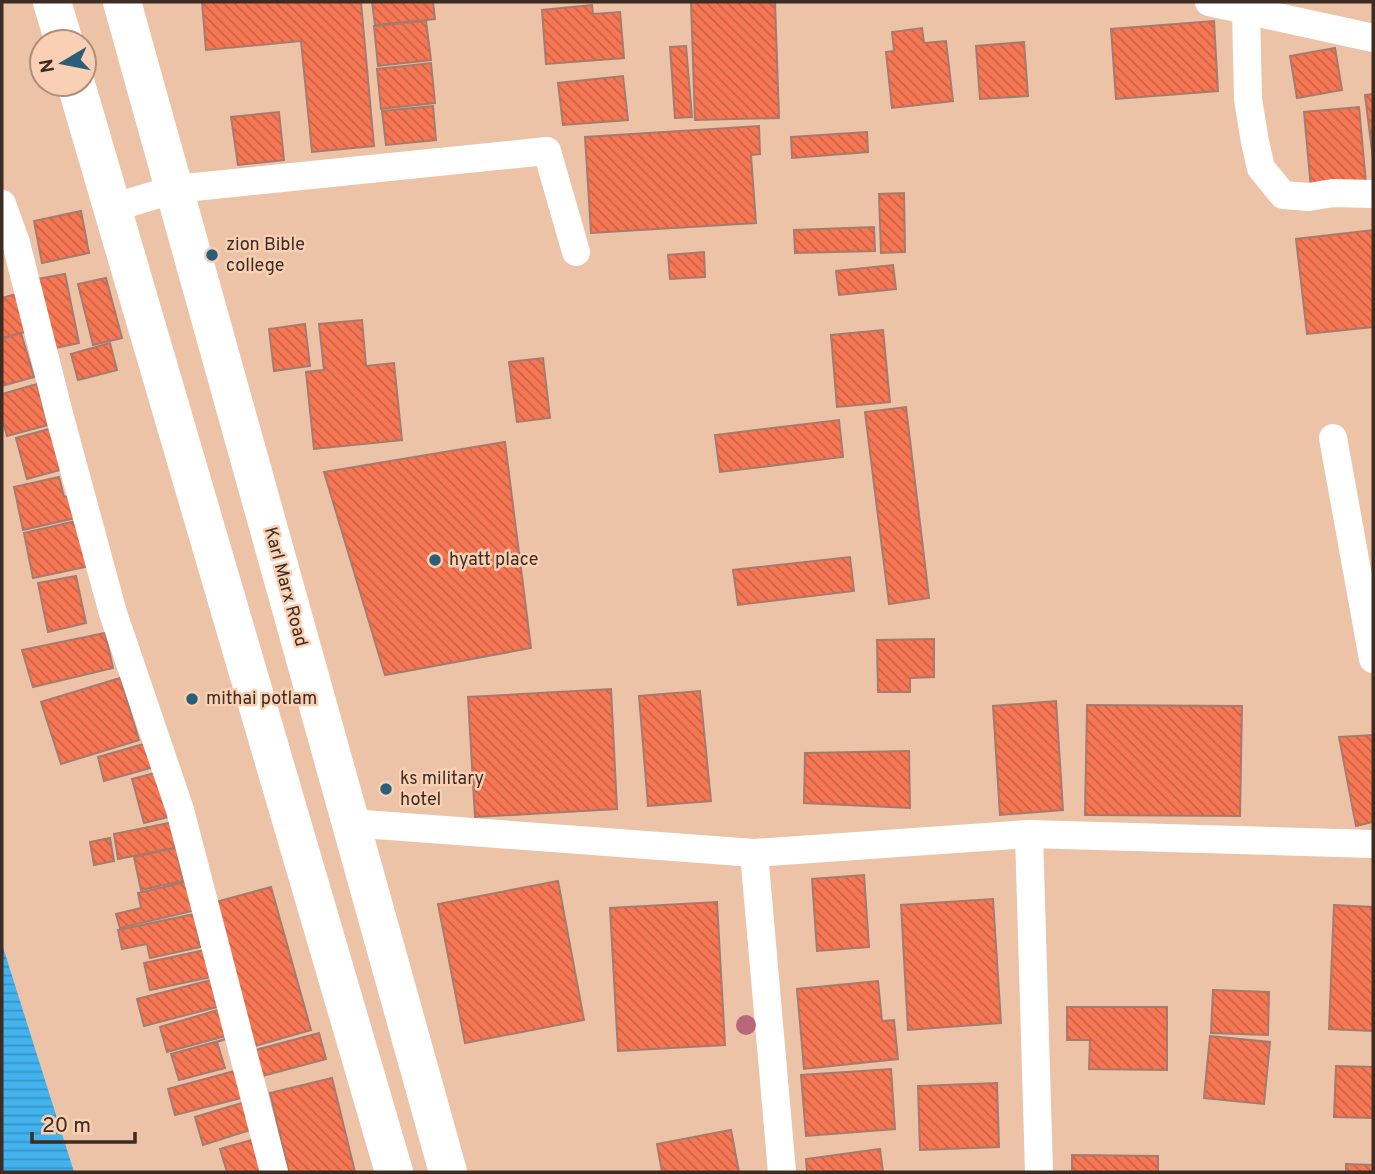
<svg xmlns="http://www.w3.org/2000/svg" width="1375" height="1174" font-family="Overpass,sans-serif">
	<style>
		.water { fill: url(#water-rules) }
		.building { fill: url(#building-back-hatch); stroke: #a87a6d; stroke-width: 2 }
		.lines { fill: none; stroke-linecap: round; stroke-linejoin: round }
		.minor { stroke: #fff; stroke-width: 28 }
		.secondary { stroke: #fff; stroke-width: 38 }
		.tree { fill: #b86779 }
		.poi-dot { fill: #2b5e7b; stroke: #fad0b4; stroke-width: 2.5 }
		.labels { text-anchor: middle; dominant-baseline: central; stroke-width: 5; stroke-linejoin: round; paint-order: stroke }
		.poi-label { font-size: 18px; fill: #3c2c21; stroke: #fad0b4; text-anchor: start }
		.street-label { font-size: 18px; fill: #3c2c21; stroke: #fad0b4 }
	</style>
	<defs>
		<pattern id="water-rules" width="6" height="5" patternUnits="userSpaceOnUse" patternTransform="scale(1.75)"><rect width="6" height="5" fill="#42b3ef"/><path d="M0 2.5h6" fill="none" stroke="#3892c1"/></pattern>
		<pattern id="building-back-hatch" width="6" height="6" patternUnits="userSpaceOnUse" patternTransform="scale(1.75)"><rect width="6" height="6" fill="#f77754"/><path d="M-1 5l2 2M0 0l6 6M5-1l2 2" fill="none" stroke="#c96245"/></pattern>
	</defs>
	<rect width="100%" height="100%" fill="#ecc3a7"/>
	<polygon class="water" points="2,944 74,1172 2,1172"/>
	<g class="building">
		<polygon points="202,2 361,2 374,146 312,152 301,41 206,50"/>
		<polygon points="372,2 433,2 435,19 375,25"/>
		<polygon points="691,2 775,2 779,118 695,120"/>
		<polygon points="592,5 593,14 620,12 624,58 546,64 542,10"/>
		<polygon points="426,21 431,60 378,66 374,26"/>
		<polygon points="1214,21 1218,91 1116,99 1111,29"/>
		<polygon points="922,28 924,43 946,41 953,101 892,108 886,52 894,51 892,32"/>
		<polygon points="1024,42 1028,96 980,99 976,46"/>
		<polygon points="686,46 692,117 675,118 670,47"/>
		<polygon points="1335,48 1342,90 1297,98 1290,56"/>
		<polygon points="431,63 435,103 381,109 377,69"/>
		<polygon points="623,76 628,120 563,125 558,83"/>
		<polygon points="1373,94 1373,159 1365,95"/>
		<polygon points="433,106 436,140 386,145 382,111"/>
		<polygon points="1359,107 1366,183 1311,188 1304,112"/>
		<polygon points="279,112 284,160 238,165 231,117"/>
		<polygon points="759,126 760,154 751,155 756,223 591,233 585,137"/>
		<polygon points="867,132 868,152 792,158 791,137"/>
		<polygon points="904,193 905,252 881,253 879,194"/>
		<polygon points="81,211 89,253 42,263 34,221"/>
		<polygon points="874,227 875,251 795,253 794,230"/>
		<polygon points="1373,230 1373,327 1307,334 1296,239"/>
		<polygon points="704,252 705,277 670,279 668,255"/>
		<polygon points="893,265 896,289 839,295 836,271"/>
		<polygon points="65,274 79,343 51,349 37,279"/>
		<polygon points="106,278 122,338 93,345 78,284"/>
		<polygon points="23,292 33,330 2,338 2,298"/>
		<polygon points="362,320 366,366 394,363 402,440 314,449 306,372 324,370 319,324"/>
		<polygon points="305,324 310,366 274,371 269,329"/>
		<polygon points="883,330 890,402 837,407 831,335"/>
		<polygon points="21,333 34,377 2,386 2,339"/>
		<polygon points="110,343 117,370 78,380 71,354"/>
		<polygon points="543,358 550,418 517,422 509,362"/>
		<polygon points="37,384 48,425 7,436 2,418 2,394"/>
		<polygon points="906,407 929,598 889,604 865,412"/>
		<polygon points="839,420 843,457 720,472 715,435"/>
		<polygon points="56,427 67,468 27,479 16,438"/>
		<polygon points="505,442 531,648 385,675 324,472"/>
		<polygon points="59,477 64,497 75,495 80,517 23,530 14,487"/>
		<polygon points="80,520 90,566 33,578 24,533"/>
		<polygon points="850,557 854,591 738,605 733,570"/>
		<polygon points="76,576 86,623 48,632 38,583"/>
		<polygon points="105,633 113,668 33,687 22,650"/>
		<polygon points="934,639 934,677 910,678 910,692 878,692 877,640"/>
		<polygon points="120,678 139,740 61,764 41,702"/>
		<polygon points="611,689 617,809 475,817 468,697"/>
		<polygon points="700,691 711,801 648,806 639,696"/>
		<polygon points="1056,701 1063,810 1000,815 993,706"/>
		<polygon points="1087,705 1242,706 1240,816 1085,815"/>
		<polygon points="1373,735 1373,822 1356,826 1339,737"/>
		<polygon points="147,743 154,767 104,781 98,757"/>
		<polygon points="909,751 910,808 804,803 805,753"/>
		<polygon points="155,773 168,817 144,823 132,779"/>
		<polygon points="174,822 179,847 118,859 114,834"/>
		<polygon points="110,838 114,861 94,865 90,842"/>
		<polygon points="176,848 183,881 141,890 134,857"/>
		<polygon points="864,875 869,947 817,951 812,879"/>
		<polygon points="189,881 196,910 120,928 116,914 141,908 138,893"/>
		<polygon points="558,881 584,1020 465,1043 438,904"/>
		<polygon points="271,887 311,1030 255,1046 216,902"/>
		<polygon points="993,899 1001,1023 908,1030 901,905"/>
		<polygon points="717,902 725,1045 618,1051 610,908"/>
		<polygon points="1334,905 1373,907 1373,1031 1329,1029"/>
		<polygon points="194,914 200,947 150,958 147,944 122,949 118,930"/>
		<polygon points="205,950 211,977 150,990 144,963"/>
		<polygon points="211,980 217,1007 144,1026 137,999"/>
		<polygon points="878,981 882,1021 894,1020 898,1059 804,1069 797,989"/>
		<polygon points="1213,990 1269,992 1268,1035 1211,1033"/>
		<polygon points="1067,1007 1167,1007 1167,1070 1089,1069 1090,1040 1067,1040"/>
		<polygon points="221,1009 229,1035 167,1052 160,1027"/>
		<polygon points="319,1033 326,1059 255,1078 248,1052"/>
		<polygon points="1210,1036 1270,1042 1264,1104 1204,1098"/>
		<polygon points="226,1039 217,1042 225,1068 179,1080 171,1054"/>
		<polygon points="1336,1066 1373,1067 1373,1118 1334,1117"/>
		<polygon points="891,1069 895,1129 806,1136 801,1075"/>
		<polygon points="238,1070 245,1097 175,1115 168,1089"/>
		<polygon points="332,1078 355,1172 289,1172 270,1093"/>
		<polygon points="997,1083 999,1147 920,1150 918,1086"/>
		<polygon points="245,1102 253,1129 203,1145 195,1117"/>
		<polygon points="731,1130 739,1172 662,1172 657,1144"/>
		<polygon points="255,1139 264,1172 227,1172 220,1149"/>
		<polygon points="880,1149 883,1172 807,1172 806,1159"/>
		<polygon points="1072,1155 1158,1156 1158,1172 1072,1172"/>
		<polygon points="1346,1164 1373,1165 1373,1172 1346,1172"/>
	</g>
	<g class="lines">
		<g class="minor">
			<polyline points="1209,2 1373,38"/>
			<polyline points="1246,11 1248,99 1255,142 1261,168 1283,195 1309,197 1333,193 1373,194"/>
			<polyline points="2,204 16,243 59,414 113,613 180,810 274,1172"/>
			<polyline points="112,208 175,189 547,151 576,252"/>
			<polyline points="1333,438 1373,659"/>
			<polyline points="350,823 754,853 1029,834 1373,844"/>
			<polyline points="1029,834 1039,1172"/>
			<polyline points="754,853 782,1172"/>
		</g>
		<g class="secondary">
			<polyline points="52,2 64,42"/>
			<polyline points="122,2 448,1172"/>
			<polyline points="76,84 394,1172"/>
		</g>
	</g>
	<circle class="tree" cx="746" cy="1025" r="10"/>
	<g class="poi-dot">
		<circle cx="212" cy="255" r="7"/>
		<circle cx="435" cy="560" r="7"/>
		<circle cx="192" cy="699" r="7"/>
		<circle cx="386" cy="789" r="7"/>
	</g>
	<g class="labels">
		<g class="poi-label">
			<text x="226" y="245">zion Bible<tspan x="226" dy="21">college</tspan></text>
			<text x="449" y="560">hyatt place</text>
			<text x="206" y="699">mithai potlam</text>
			<text x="400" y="779">ks military<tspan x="400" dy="21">hotel</tspan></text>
		</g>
		<g class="street-label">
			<text transform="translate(285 587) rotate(75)">Karl Marx Road</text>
		</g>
	</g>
	<rect width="1375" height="1174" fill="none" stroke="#3c2c21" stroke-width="7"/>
	<g transform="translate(63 63) rotate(260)"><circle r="33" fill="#fad0b4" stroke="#ae8e79" stroke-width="2"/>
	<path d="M0-5L12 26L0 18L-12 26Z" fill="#2b5e7b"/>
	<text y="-10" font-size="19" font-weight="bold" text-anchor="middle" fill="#3c2c21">N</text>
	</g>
	<path d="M32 1132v10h103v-10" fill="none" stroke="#3c2c21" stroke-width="3.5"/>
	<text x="42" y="1132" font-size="21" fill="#3c2c21" stroke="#fad0b4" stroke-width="5" paint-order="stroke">20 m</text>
</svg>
